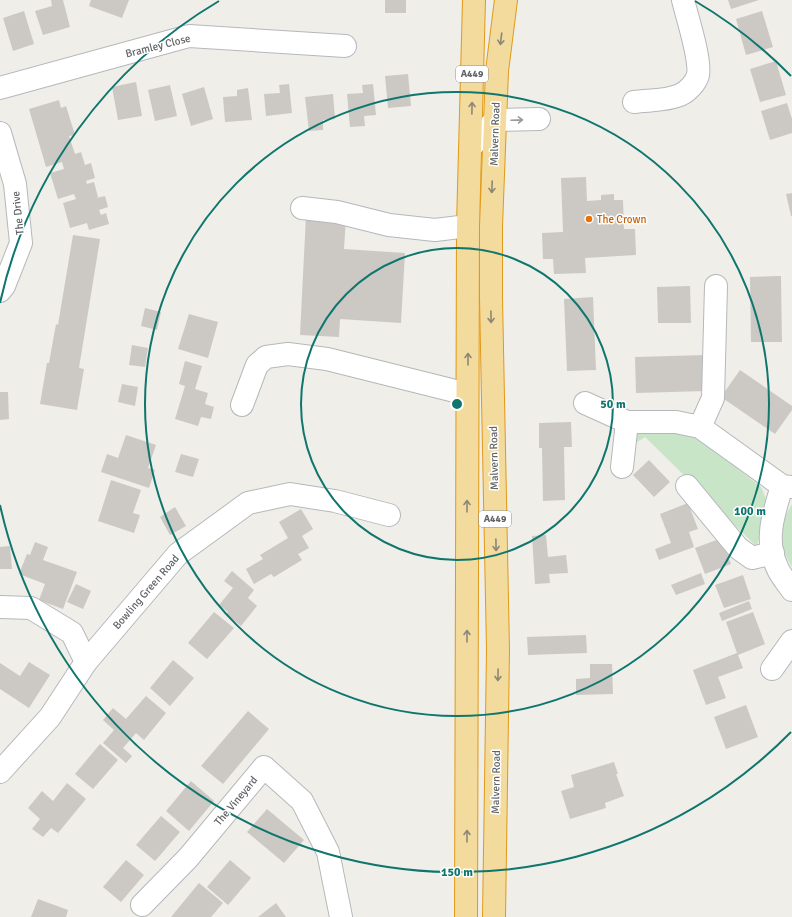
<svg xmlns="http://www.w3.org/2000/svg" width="792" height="917" font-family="Signika,sans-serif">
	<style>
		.grass { fill: #c9e5c8 }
		.building { fill: #ccc9c5 }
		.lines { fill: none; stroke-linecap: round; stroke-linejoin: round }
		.minor-casing { stroke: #b5b8bb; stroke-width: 24 }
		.highway-casing { stroke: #e19a17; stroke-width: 24 }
		.minor { stroke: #fff; stroke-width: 22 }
		.highway { stroke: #f3da9d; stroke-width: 22 }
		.oneway { stroke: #8c8777 }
		.oneway2 { stroke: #989a9c }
		.ring { fill: none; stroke: #0f766e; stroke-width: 2 }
		.food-dot { fill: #e8710a; stroke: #fff; stroke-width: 1.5 }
		.labels { text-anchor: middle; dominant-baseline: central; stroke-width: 3; stroke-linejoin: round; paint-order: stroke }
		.shield { fill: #fff; stroke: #909295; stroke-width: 1 }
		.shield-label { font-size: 10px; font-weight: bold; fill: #606367 }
		.street-label { font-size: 11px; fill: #606367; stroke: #fff }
		.food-label { font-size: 11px; fill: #c56008; stroke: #fff; text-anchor: start }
		.centre { fill: #0f766e; stroke: #fff; stroke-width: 2 }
		.ring-label { font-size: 12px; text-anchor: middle; font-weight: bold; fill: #0f766e; stroke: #fff; stroke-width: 3; stroke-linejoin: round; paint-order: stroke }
	</style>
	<rect width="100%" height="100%" fill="#f0eee9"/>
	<g class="grass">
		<polygon points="665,431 696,436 761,487 767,501 757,547 645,437 634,444 638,432"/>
		<polygon points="792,504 792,567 782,549 783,520"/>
	</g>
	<g class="building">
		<polygon points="51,0 63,0 70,27 43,35 35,11 52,6"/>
		<polygon points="91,0 129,0 122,18 89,6"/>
		<rect x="385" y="0" width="21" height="13"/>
		<polygon points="728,0 759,0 731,9"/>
		<polygon points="24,11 34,44 13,51 3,18"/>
		<polygon points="762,11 773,47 746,55 736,19"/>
		<polygon points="776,61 786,95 760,102 750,69"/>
		<polygon points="408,74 411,106 388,108 385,76"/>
		<polygon points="136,82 142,116 118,120 112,87"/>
		<polygon points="289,84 292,113 266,116 264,94 280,93 279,85"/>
		<polygon points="373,84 376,115 364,116 365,126 350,127 347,94 363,93 362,85"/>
		<polygon points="170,85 177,116 155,121 148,90"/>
		<polygon points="204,87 213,119 191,126 182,94"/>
		<polygon points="248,88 252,120 225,122 223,97 237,96 237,90"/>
		<polygon points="333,94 335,119 323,120 323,130 309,131 305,97"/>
		<polygon points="59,100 61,108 66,106 75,135 69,136 75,154 81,152 85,165 91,163 95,178 86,181 87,184 94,182 98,197 96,198 105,196 108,207 99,210 101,215 106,213 109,224 89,230 87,223 70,228 63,203 76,199 74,194 58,199 50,173 64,169 62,162 46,167 29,109"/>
		<polygon points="787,103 792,119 792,133 770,140 761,111"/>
		<polygon points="586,177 587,201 601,200 601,195 614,194 614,200 623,200 624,229 635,229 636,255 585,258 586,273 554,274 553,259 543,259 542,233 563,232 561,178"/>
		<polygon points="792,193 792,216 791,216 786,194"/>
		<polygon points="306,216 346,218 344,249 405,253 401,323 340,319 339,337 300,335"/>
		<polygon points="73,235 100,239 79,368 84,369 77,410 40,404 47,363 49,363 56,324 58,325"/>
		<polygon points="781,276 782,342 751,342 750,277"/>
		<polygon points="690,286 691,323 658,323 657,287"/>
		<polygon points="593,297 596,370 567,371 564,299"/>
		<polygon points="145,308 161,312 157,330 141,326"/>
		<polygon points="189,314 218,322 208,358 178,349"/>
		<polygon points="132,345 148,348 145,367 129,365"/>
		<polygon points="705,355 706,391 636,393 635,357"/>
		<polygon points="185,361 202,366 195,389 208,393 205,404 214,407 211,419 201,417 198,426 175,419 185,386 179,384"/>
		<polygon points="740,370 792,406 792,410 775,434 721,397"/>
		<polygon points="122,384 138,387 135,406 118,402"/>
		<polygon points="0,392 8,392 9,419 0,420"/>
		<polygon points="571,422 572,447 564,447 565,500 543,501 542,448 539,448 539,423"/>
		<polygon points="126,435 156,445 148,468 155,470 149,488 101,472 107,454 118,458"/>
		<polygon points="181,454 199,459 193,477 175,472"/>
		<polygon points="649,460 670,482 654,497 633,475"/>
		<polygon points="111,480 141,490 133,513 140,515 134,533 98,521"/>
		<polygon points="688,503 698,529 689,532 694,547 659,560 655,549 671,543 660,514"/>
		<polygon points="175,507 186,526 170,535 160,517"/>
		<polygon points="301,509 313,529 302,536 309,548 298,554 302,560 274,577 271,574 254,584 246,569 263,559 260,555 288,538 279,522"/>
		<polygon points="546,535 548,557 566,555 568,573 549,574 550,583 535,584 532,536"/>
		<polygon points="722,538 731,564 705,574 695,548"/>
		<polygon points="35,542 48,547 43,560 77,572 63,609 39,600 45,584 19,574 27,554 30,555"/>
		<polygon points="10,546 12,569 0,569 0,547"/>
		<polygon points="232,571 254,590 248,598 257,606 241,626 226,614 228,612 219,605 233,588 224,581"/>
		<polygon points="701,573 705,584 676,595 671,585"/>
		<polygon points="743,575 751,599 724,608 715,585"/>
		<polygon points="76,584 91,591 83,609 67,602"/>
		<polygon points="749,601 752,609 722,621 719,613"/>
		<polygon points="214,612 234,628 207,659 188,643"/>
		<polygon points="753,612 765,644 738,655 743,668 718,677 726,698 706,705 693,670 737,653 726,622"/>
		<polygon points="586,635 587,653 528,655 527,637"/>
		<polygon points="173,660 194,678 170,706 150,688"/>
		<polygon points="29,662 50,675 29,708 0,689 0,663 20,676"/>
		<polygon points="590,664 612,664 613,694 576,695 576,679 590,678"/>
		<polygon points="146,696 166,713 144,740 136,733 123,748 132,756 126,763 103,743 114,730 103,720 113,708 126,719"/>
		<polygon points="746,705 758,737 726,749 714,717"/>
		<polygon points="248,711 269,729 223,784 201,766"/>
		<polygon points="100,744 118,760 93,789 75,774"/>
		<polygon points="614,762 618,774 616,774 624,796 605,803 606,808 570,819 561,791 574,787 571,775"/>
		<polygon points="191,781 214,801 189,831 166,811"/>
		<polygon points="67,783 86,799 58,833 51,828 43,837 32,829 40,819 28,808 42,791 53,801"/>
		<polygon points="267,809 304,840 284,863 247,832"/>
		<polygon points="161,816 180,832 155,861 136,845"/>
		<polygon points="126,860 144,875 121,902 103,887"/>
		<polygon points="230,860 251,878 228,905 207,887"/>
		<polygon points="199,883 223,903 211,917 171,917"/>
		<polygon points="38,899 68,910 66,917 31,917"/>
		<polygon points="276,903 286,917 258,917"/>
	</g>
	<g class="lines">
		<g class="minor-casing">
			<g id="minor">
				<polyline points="0,88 189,36 345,46"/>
				<path d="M634,102C649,100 666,101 680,95C687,92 696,83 698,75C701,59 687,17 683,0"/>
				<polyline points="0,133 15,184 21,243 4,286 0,291"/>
				<polyline points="471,147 495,120 539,119"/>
				<polyline points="302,208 337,212 389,225 435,230 468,226"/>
				<polyline points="585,403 627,422 676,422 700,427 782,486 792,487"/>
				<polyline points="242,405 257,365 266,357 288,354 327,359 467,394"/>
				<polyline points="700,427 713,398 716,286"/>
				<polyline points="622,467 627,422"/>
				<polyline points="687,486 738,548 752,558 773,553"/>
				<path d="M782,486C774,512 764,540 777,567C780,575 787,583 792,590"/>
				<polyline points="0,607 31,608 72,633 86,662"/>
				<polyline points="772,669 792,641"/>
				<polyline points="0,772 50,717 86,662 178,554 248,503 290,494 335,501 389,515"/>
				<polyline points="142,905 188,858 264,767 302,801 328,852 341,917"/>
			</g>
		</g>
		<g class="highway-casing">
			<g id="highway">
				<polyline points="466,917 468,226 474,0"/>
				<polyline points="494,917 498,650 491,298 491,226 497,71 506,0"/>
			</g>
		</g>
		<use href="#minor" class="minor"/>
		<use href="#highway" class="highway"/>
	</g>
	<defs><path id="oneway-shaft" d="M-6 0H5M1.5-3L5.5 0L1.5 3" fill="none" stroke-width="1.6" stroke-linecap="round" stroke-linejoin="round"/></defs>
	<g class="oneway">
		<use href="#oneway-shaft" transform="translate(501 39) rotate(97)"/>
		<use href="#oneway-shaft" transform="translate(472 108) rotate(-89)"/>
		<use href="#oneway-shaft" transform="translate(492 187) rotate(92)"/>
		<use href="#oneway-shaft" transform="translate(491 317) rotate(89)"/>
		<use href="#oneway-shaft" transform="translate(468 359) rotate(-90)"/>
		<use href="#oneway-shaft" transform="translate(467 506) rotate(-90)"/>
		<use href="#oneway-shaft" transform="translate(496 545) rotate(89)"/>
		<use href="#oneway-shaft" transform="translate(467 636) rotate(-90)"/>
		<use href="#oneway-shaft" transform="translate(498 675) rotate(91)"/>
		<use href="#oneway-shaft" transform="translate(467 836) rotate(-90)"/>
	</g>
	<use class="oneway2" href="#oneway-shaft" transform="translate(517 120) rotate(-2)"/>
	<g class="ring">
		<circle cx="457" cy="404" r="156"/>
		<circle cx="457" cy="404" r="312"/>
		<path d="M791 732A468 468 0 0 1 0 505M0 303A468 468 0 0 1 219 1M695 1A468 468 0 0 1 791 76"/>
	</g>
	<circle class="food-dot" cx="589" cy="219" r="4"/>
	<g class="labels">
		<g class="shield">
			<rect x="456" y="66" width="32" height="16" rx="3"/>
			<rect x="479" y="511" width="32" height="16" rx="3"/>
		</g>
		<g class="shield-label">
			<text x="472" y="74">A449</text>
			<text x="495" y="519">A449</text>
		</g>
		<g class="street-label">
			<text transform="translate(158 46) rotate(-14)">Bramley Close</text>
			<text transform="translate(495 134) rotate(-88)">Malvern Road</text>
			<text transform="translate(18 213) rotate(-96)">The Drive</text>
			<text transform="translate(494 458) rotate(-91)">Malvern Road</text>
			<text transform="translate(146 592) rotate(-49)">Bowling Green Road</text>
			<text transform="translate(496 782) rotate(-89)">Malvern Road</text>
			<text transform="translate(236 801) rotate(-50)">The Vineyard</text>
		</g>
		<g class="food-label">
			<text x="597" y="219">The Crown</text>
		</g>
	</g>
	<circle cx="457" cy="404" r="6" class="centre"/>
	<g class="ring-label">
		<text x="613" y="408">50 m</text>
		<text x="750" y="515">100 m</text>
		<text x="457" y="876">150 m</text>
	</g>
</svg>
